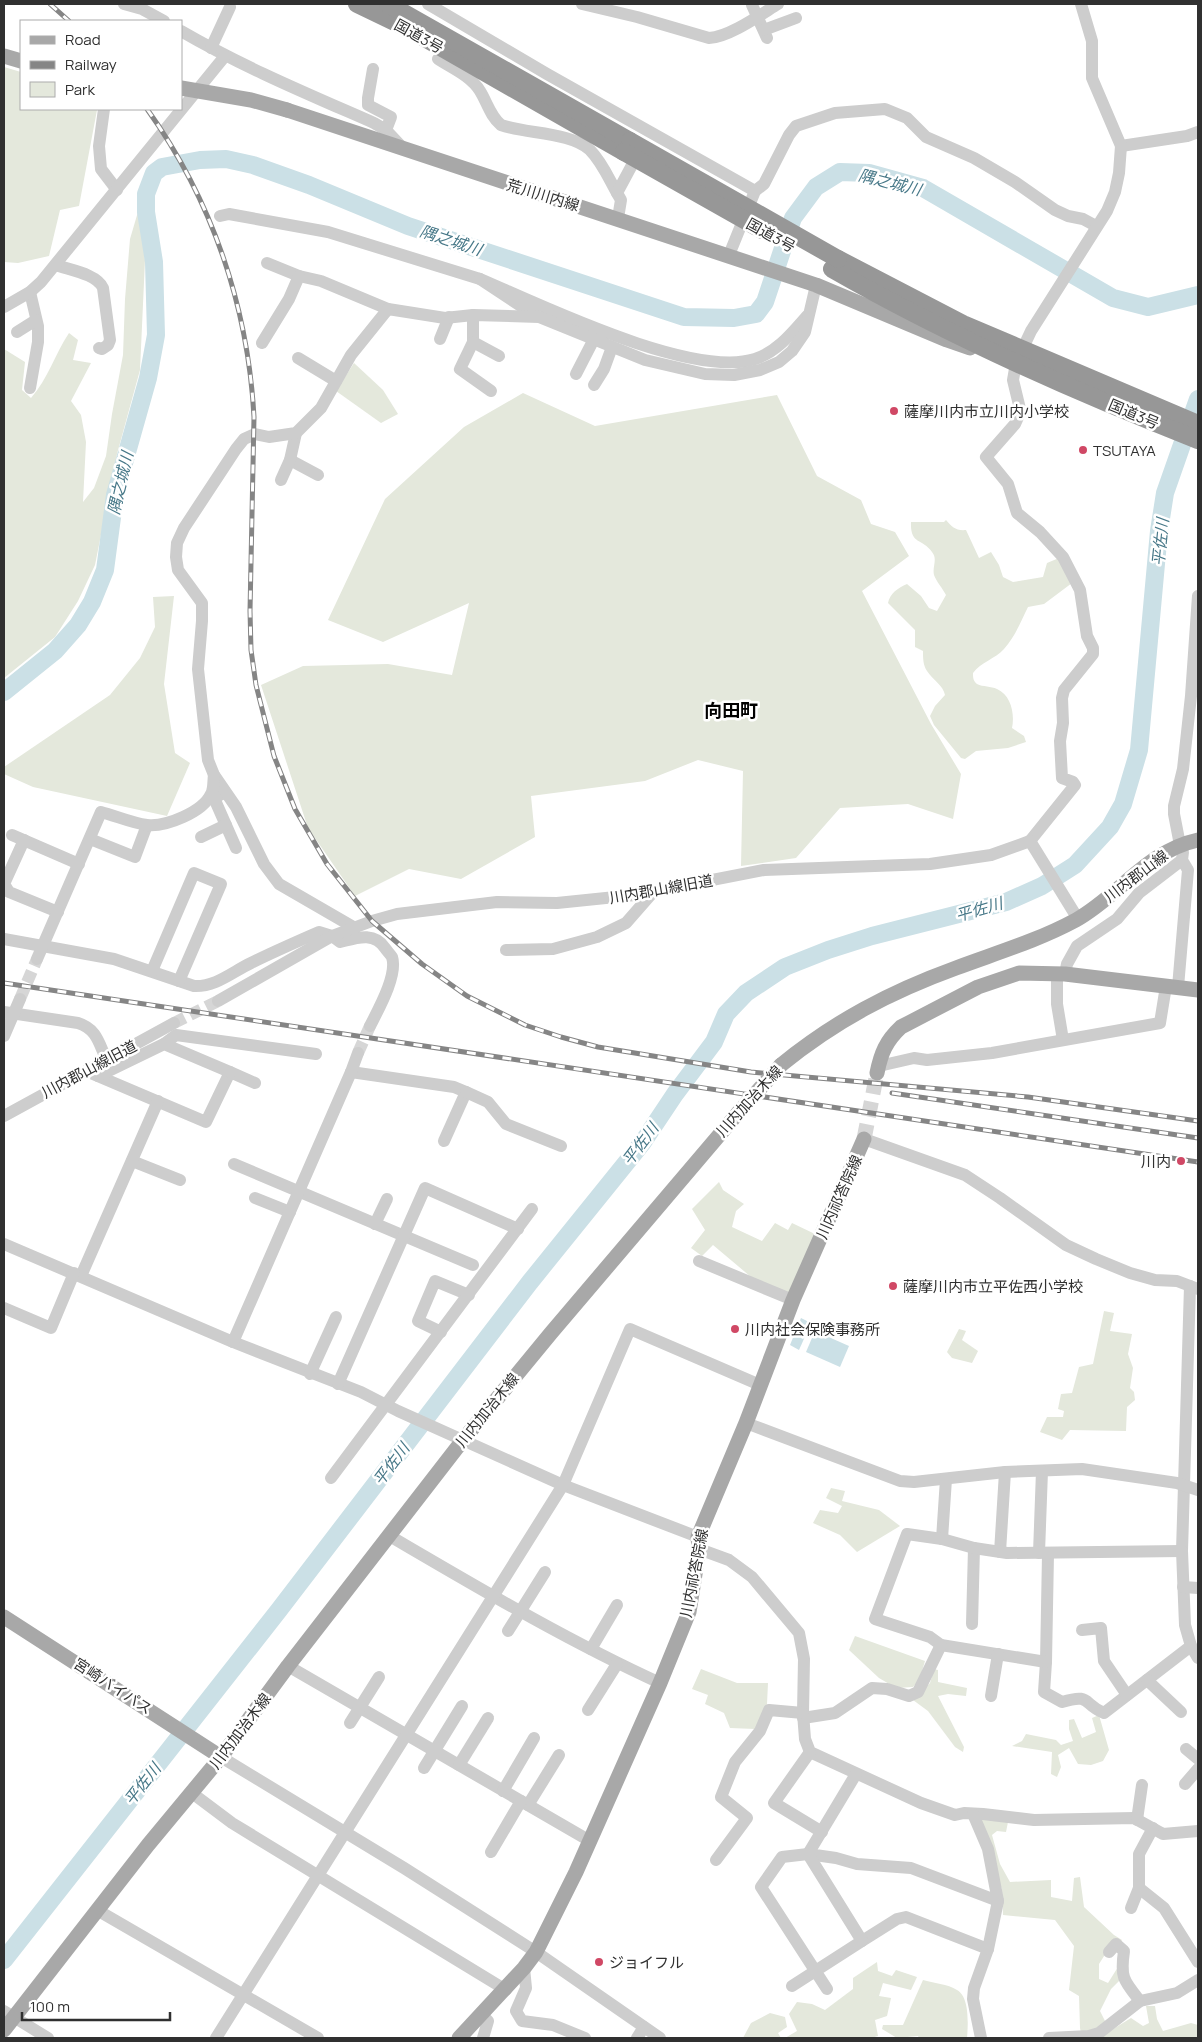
<svg xmlns="http://www.w3.org/2000/svg" width="1202" height="2042" font-family="Manrope,'Noto Sans JP',sans-serif">
	<style>
		.green { fill: #e4e8dc }
		.water { fill: #cbe0e6 }
		.lines { fill: none; stroke-linecap: round; stroke-linejoin: round }
		.river { stroke: #cbe0e6; stroke-width: 18 }
		.minor-tunnel { stroke: #d6d6d6; stroke-width: 12; stroke-dasharray: 12 6; stroke-linecap: butt }
		.major-tunnel { stroke: #d6d6d6; stroke-width: 15; stroke-dasharray: 15 8; stroke-linecap: butt }
		.minor { stroke: #cdcdcd; stroke-width: 12 }
		.major { stroke: #a8a8a8; stroke-width: 15 }
		.highway { stroke: #979797; stroke-width: 18 }
		.rail-casing { stroke: #858585; stroke-width: 5 }
		.rail { stroke: #fff; stroke-width: 3; stroke-dasharray: 9; stroke-linecap: butt }
		.major-bridge { stroke: #a8a8a8; stroke-width: 15 }
		.highway-bridge { stroke: #979797; stroke-width: 18 }
		.poi-dot { fill: #d04865; stroke: #fff; stroke-width: 2 }
		.labels { text-anchor: middle; dominant-baseline: central; stroke-width: 5; stroke-linejoin: round; paint-order: stroke }
		.street-label { font-size: 15px; fill: #303030; stroke: #fff }
		.poi-label { font-size: 15px; fill: #303030; stroke: #fff; text-anchor: start }
		.water-label { font-size: 16px; font-style: italic; fill: #477888; stroke: #fff }
		.quarter-label { font-size: 18px; font-weight: bold; fill: #000; stroke: #fff }
	</style>
	<rect width="100%" height="100%" fill="#fff"/>
	<g class="green">
		<polygon points="4,67 21,72 21,109 97,110 79,206 60,210 49,256 18,263 4,262"/>
		<path d="M140,205L145,260L140,370L117,454L95,565L78,601L55,637L4,678V349L25,362L22,390L31,398C48,379 55,354 69,333L78,340L73,360L91,363L71,401L81,415L86,442L83,502L94,488L106,456L112,414L123,355L125,299L130,239Z"/>
		<polygon points="354,363 383,390 398,414 381,423 336,391"/>
		<polygon points="523,393 595,426 777,395 817,476 861,500 871,524 895,532 909,556 862,591 931,724 961,774 953,819 908,804 840,808 796,858 741,866 743,771 698,760 645,781 531,796 535,837 461,879 409,869 355,896 308,828 261,685 303,666 388,664 452,675 469,603 383,642 328,620 385,499 464,427"/>
		<path d="M946,520C952,527 956,531 966,530L979,558L991,552L999,565L1003,577L1013,582L1043,577L1047,563L1059,558L1072,583L1044,604L1028,607C1021,621 1015,637 1004,649C995,659 981,662 973,673C973,677 973,681 977,684C983,687 991,686 997,689C1011,695 1015,714 1012,728L1024,736L1026,742L1008,748L976,751L965,759L961,758L934,725L930,716L935,706L945,695C943,685 933,680 927,671C923,665 923,658 923,651L915,647V630L888,603C890,593 898,588 907,584L921,596L929,608L937,611L946,595C943,589 936,581 934,575C932,567 938,559 932,552C922,538 910,545 911,522H944Z"/>
		<polygon points="174,596 164,684 175,753 190,763 167,816 33,787 4,774 4,767 110,695 140,658 155,627 153,597"/>
		<polygon points="719,1182 723,1190 744,1204 736,1211 732,1227 762,1241 775,1223 788,1230 792,1223 815,1234 789,1293 751,1277 713,1245 702,1256 691,1248 705,1230 692,1209"/>
		<polygon points="1104,1311 1114,1313 1110,1331 1132,1334 1128,1354 1133,1368 1130,1388 1134,1392 1135,1400 1127,1407 1126,1431 1070,1430 1062,1440 1040,1432 1047,1417 1063,1417 1064,1411 1058,1409 1061,1394 1072,1393 1079,1367 1093,1364"/>
		<polygon points="959,1329 966,1331 962,1340 978,1351 972,1363 952,1358 947,1352"/>
		<polygon points="831,1488 845,1491 842,1501 879,1510 900,1526 857,1552 840,1535 813,1523 820,1510 838,1513 842,1506 826,1498"/>
		<polygon points="855,1636 925,1661 919,1681 913,1687 896,1688 879,1678 849,1650"/>
		<polygon points="701,1669 737,1683 768,1683 767,1704 755,1729 730,1728 724,1713 705,1704 708,1695 692,1689"/>
		<polygon points="934,1669 938,1670 938,1682 967,1688 966,1696 948,1694 938,1696 964,1747 963,1752 955,1747 928,1711 913,1700 930,1683"/>
		<polygon points="1099,1715 1109,1750 1103,1761 1091,1765 1078,1764 1069,1748 1058,1755 1061,1767 1057,1777 1051,1774 1052,1752 1012,1746 1022,1741 1026,1734 1056,1740 1061,1745 1073,1741 1069,1729 1069,1720 1074,1719 1082,1738 1096,1732 1092,1718"/>
		<polygon points="980,1817 1008,1822 1006,1832 997,1831 992,1835 1000,1864 1010,1882 1051,1880 1051,1897 1072,1901 1074,1878 1080,1877 1084,1907 1114,1935 1122,1940 1120,1943 1113,1942 1099,1964 1099,1979 1108,1983 1118,1967 1121,1979 1111,1989 1100,2011 1110,2031 1131,2018 1143,2026 1149,2023 1146,2006 1155,2006 1157,2019 1163,2031 1191,2023 1198,2025 1198,2038 1082,2038 1080,2028 1079,1996 1069,1990 1074,1946 1055,1920 1003,1915 1002,1890"/>
		<polygon points="877,1962 878,1971 892,1976 896,1970 917,1977 911,1990 883,1983 879,1996 891,1998 887,2016 875,2020 878,2036 871,2038 785,2038 797,2031 789,2014 797,2002 812,2004 825,2010 853,1989 853,1978"/>
		<path d="M923,1980C933,1983 948,1984 957,1990C970,1997 968,2026 967,2038H919L918,2036L897,2038L882,2029L883,2025H903Z"/>
		<polygon points="770,2013 785,2017 787,2027 778,2033 781,2038 743,2038 751,2023"/>
	</g>
	<g class="water">
		<polygon points="801,1318 811,1323 799,1350 790,1345"/>
		<polygon points="815,1331 849,1346 840,1367 806,1352"/>
	</g>
	<g class="lines">
		<g class="river">
			<polyline points="4,692 55,651 78,625 92,602 105,570 115,495 148,378 156,335 154,262 146,212 146,194 154,173 162,167 200,160 226,159 253,165 309,185 408,226 684,317 734,318 756,314 765,302 793,218 816,187 840,172 869,173 923,188 1113,298 1148,307 1198,295"/>
			<polyline points="4,1960 279,1610 530,1282 643,1142 675,1094 714,1042 726,1014 746,993 785,967 828,950 872,936 1006,902 1042,886 1075,865 1110,827 1123,804 1139,750 1159,531 1165,493 1198,399"/>
		</g>
		<g class="minor-tunnel">
			<polyline points="20,999 37,959"/>
			<polyline points="174,1023 218,1001"/>
			<polyline points="358,1053 370,1026"/>
		</g>
		<polyline class="major-tunnel" points="864,1139 877,1073"/>
		<g class="minor">
			<polyline points="124,4 142,9 164,21"/>
			<polyline points="428,4 547,74 755,191"/>
			<path d="M582,4L637,17L709,38C729,37 760,15 778,4"/>
			<polyline points="752,5 767,38"/>
			<polyline points="764,30 796,18"/>
			<path d="M181,31C243,67 308,94 374,123L386,130L401,146"/>
			<polyline points="211,48 230,7"/>
			<path d="M438,59C452,68 471,76 480,91C487,102 490,116 501,125C526,134 571,132 590,150C602,162 609,179 617,193"/>
			<polyline points="373,69 368,98 368,105 391,117 386,130"/>
			<polyline points="104,109 99,146 101,169 117,190"/>
			<polyline points="1121,146 1187,136 1198,132"/>
			<polyline points="220,216 229,214 328,232 480,279"/>
			<polyline points="618,218 621,200 617,193 639,152"/>
			<polyline points="729,255 755,191 764,184 789,135 796,126 835,113 885,109 907,118 926,137 974,158 1015,182 1055,210 1068,216 1083,219 1096,226"/>
			<polyline points="267,263 299,276 321,281 388,309"/>
			<path d="M56,265C70,270 97,274 103,288L110,340L108,345L102,349L99,348"/>
			<polyline points="30,292 38,326 38,342 30,388"/>
			<polyline points="4,307 30,292 41,282 225,56"/>
			<polyline points="473,315 473,342 499,356"/>
			<path d="M536,316L480,279C541,305 692,379 755,359C777,352 792,333 807,316"/>
			<polyline points="17,332 36,320"/>
			<polyline points="440,339 449,317"/>
			<polyline points="473,342 460,369 491,391"/>
			<polyline points="262,343 289,299 299,276"/>
			<polyline points="298,358 336,381"/>
			<polyline points="576,374 594,339"/>
			<polyline points="594,385 604,369 612,347"/>
			<polyline points="290,460 318,475"/>
			<polyline points="281,480 290,460 296,433"/>
			<polyline points="224,793 214,798 236,848"/>
			<polyline points="12,835 79,864"/>
			<polyline points="201,837 226,825"/>
			<polyline points="90,839 135,857 147,825"/>
			<polyline points="24,840 4,884 9,892 58,912"/>
			<polyline points="1030,841 1075,785 1073,782 1062,778 1060,741 1063,723 1062,698 1064,690 1093,654 1093,648 1087,636 1080,590 1063,557 1040,532 1017,513 1008,484 986,457 1015,424 1019,415 1020,409 1013,380 1016,363 1031,331 1107,211 1115,192 1119,173 1121,146 1092,78 1092,41 1081,4"/>
			<polyline points="1030,841 1078,919"/>
			<polyline points="1180,845 1174,814 1174,806 1183,769 1191,696 1198,596"/>
			<polyline points="355,928 279,884 264,864 236,807 214,775 208,760 198,669 202,621 202,603 178,570 176,557 177,543 184,528 236,449 244,439 255,434 269,437 296,433 321,408 351,355 388,309 445,318 473,315 539,317 645,360 705,374 734,375 760,370 779,362 792,351 805,332 816,285"/>
			<path d="M4,939L114,959L194,986C216,987 232,972 251,963C273,952 296,942 319,932L332,936L340,942C356,938 374,931 385,948C387,951 390,954 392,957C398,975 378,1010 370,1026"/>
			<polyline points="506,950 553,949 597,937 626,923 654,891"/>
			<path d="M37,959L101,812C116,816 132,823 147,825C166,827 203,812 211,794C214,789 213,781 214,775"/>
			<polyline points="152,971 194,873 221,884 179,981"/>
			<polyline points="1057,974 1057,1004 1063,1040"/>
			<polyline points="1065,974 1067,964 1077,946 1117,919 1139,893 1182,860"/>
			<polyline points="1178,987 1188,870 1182,860 1183,852"/>
			<polyline points="218,1001 332,936 372,921 397,914 497,902 557,903 635,895 764,870 930,864 991,855 1030,841"/>
			<path d="M4,1012L78,1023C100,1030 99,1048 110,1066"/>
			<polyline points="4,1036 20,999"/>
			<polyline points="164,1044 176,1035 316,1054"/>
			<polyline points="879,1066 914,1058 927,1060 992,1053 1160,1023 1166,986"/>
			<polyline points="86,1071 206,1122 230,1072 255,1083"/>
			<polyline points="351,1072 454,1087 466,1092 444,1141"/>
			<polyline points="98,1076 164,1044 230,1072"/>
			<polyline points="466,1092 488,1102 506,1124 561,1146"/>
			<polyline points="4,1116 174,1023"/>
			<polyline points="864,1139 965,1175 1000,1198 1066,1245 1096,1259 1130,1273 1155,1280 1177,1281 1198,1289"/>
			<polyline points="132,1161 180,1180"/>
			<polyline points="234,1164 473,1265"/>
			<polyline points="255,1198 290,1212"/>
			<polyline points="375,1224 387,1199"/>
			<polyline points="4,1244 233,1342 361,1392 398,1411 563,1485 698,1537"/>
			<polyline points="699,1261 793,1300"/>
			<polyline points="81,1276 158,1101"/>
			<polyline points="1190,1286 1182,1551 1185,1625 1191,1646 1198,1658"/>
			<polyline points="4,1308 51,1328 74,1273"/>
			<polyline points="441,1332 418,1321 435,1281 469,1295"/>
			<polyline points="233,1342 351,1072 358,1053"/>
			<polyline points="310,1374 336,1317"/>
			<polyline points="338,1384 425,1188 518,1229"/>
			<polyline points="746,1423 900,1481 914,1482 1005,1472 1082,1469 1177,1483 1198,1490"/>
			<polyline points="331,1478 532,1209"/>
			<path d="M388,1535C477,1587 566,1640 660,1683"/>
			<polyline points="942,1539 946,1479"/>
			<polyline points="699,1549 729,1560 752,1577 799,1633 804,1659 803,1713 805,1739 810,1752 921,1803 955,1815 964,1813 983,1814 1034,1820 1134,1818 1163,1834 1198,1831"/>
			<polyline points="1000,1552 1005,1472"/>
			<polyline points="1039,1553 1042,1471"/>
			<path d="M1048,1554L1046,1662L1044,1692L1062,1702C1092,1693 1082,1704 1104,1713L1191,1646"/>
			<polyline points="1183,1587 1198,1588"/>
			<polyline points="972,1624 974,1548"/>
			<polyline points="1082,1630 1101,1628 1104,1661 1127,1695"/>
			<polyline points="508,1631 545,1572"/>
			<polyline points="591,1649 617,1605"/>
			<polyline points="1046,1662 941,1645 930,1637 875,1619 907,1534 942,1539 974,1548 1007,1553 1182,1551"/>
			<polyline points="288,1666 590,1841"/>
			<polyline points="1147,1680 1181,1712"/>
			<polyline points="991,1696 998,1654"/>
			<polyline points="588,1710 617,1664"/>
			<polyline points="803,1718 835,1713 872,1688 887,1689 909,1696 918,1692 941,1645"/>
			<polyline points="350,1723 379,1677"/>
			<polyline points="1186,1749 1198,1759"/>
			<polyline points="810,1752 774,1803 822,1832"/>
			<polyline points="221,1757 404,1868 536,1952 660,2038"/>
			<polyline points="459,1765 488,1718"/>
			<polyline points="424,1768 462,1706"/>
			<polyline points="856,1774 808,1854 836,1858 857,1864 911,1868 998,1901"/>
			<polyline points="1185,1784 1198,1769"/>
			<polyline points="503,1791 534,1738"/>
			<polyline points="192,1793 232,1823 506,1990"/>
			<polyline points="528,1805 559,1755"/>
			<polyline points="973,1814 988,1849 998,1901 988,1949 974,1988 973,1999 981,2038"/>
			<polyline points="1137,1820 1142,1785"/>
			<polyline points="491,1852 521,1801"/>
			<polyline points="716,1860 747,1818 721,1797 735,1762 760,1731 769,1710 803,1713"/>
			<polyline points="1139,1888 1164,1908 1198,1962"/>
			<polyline points="1131,1908 1139,1888 1139,1854 1153,1828"/>
			<polyline points="97,1910 318,2038"/>
			<polyline points="862,1941 897,1919 906,1917 988,1949"/>
			<path d="M1109,1952L1116,1944L1124,1951C1120,1978 1124,1981 1140,2001"/>
			<polyline points="524,1968 526,1988 516,2011 522,2021 553,2025 585,2038"/>
			<polyline points="792,1986 862,1941 808,1854 782,1857 761,1887 827,1989"/>
			<polyline points="4,2011 48,2038"/>
			<polyline points="482,2015 488,2021 483,2038"/>
			<polyline points="216,2038 563,1485 630,1329 760,1385"/>
			<polyline points="637,2038 644,2027"/>
			<polyline points="1049,2038 1089,2036 1099,2033 1140,2001 1177,1993 1198,1980"/>
		</g>
		<g class="major">
			<polyline points="4,56 21,61"/>
			<polyline points="287,110 816,285 947,340 970,348"/>
			<path d="M781,1065C835,1021 890,992 956,968C996,953 1037,941 1076,920C1119,896 1147,851 1198,840"/>
			<path d="M877,1073C881,1053 886,1041 901,1027L978,987L1019,973L1065,974L1198,990"/>
			<polyline points="4,1617 221,1757"/>
			<polyline points="4,2030 148,1845 221,1757 288,1666 463,1440 551,1333 738,1113"/>
			<polyline points="459,2038 524,1968 536,1952 576,1872 660,1683 689,1612 699,1549 698,1537 746,1423 793,1300 864,1139"/>
		</g>
		<g class="highway">
			<polyline points="357,4 409,29 624,152"/>
			<polyline points="388,4 630,141"/>
			<polyline points="838,259 963,324 1198,424"/>
			<path d="M832,269C949,336 1073,391 1198,440"/>
		</g>
		<g class="rail-casing">
			<g id="rail">
				<polyline points="50,4 69,21"/>
				<path d="M147,109C212,200 248,306 254,417L250,611L251,650L256,685L274,756L295,809L327,864L372,921L422,964L467,996L525,1025L561,1037L598,1047L751,1072L1028,1097L1198,1121"/>
				<polyline points="4,983 1198,1162"/>
				<polyline points="892,1093 1198,1138"/>
			</g>
		</g>
		<use href="#rail" class="rail"/>
		<g class="major-bridge">
			<polyline points="181,88 251,100 287,110"/>
			<polyline points="738,1113 781,1065"/>
		</g>
		<g class="highway-bridge">
			<polyline points="630,141 838,259"/>
			<polyline points="624,152 762,230"/>
		</g>
	</g>
	<g class="poi-dot">
		<circle cx="894" cy="411" r="5"/>
		<circle cx="1083" cy="450" r="5"/>
		<circle cx="1181" cy="1161" r="5"/>
		<circle cx="893" cy="1286" r="5"/>
		<circle cx="735" cy="1329" r="5"/>
		<circle cx="599" cy="1962" r="5"/>
	</g>
	<g class="labels">
		<g class="street-label">
			<text transform="translate(419 36) rotate(29)">国道3号</text>
			<text transform="translate(543 195) rotate(17)">荒川川内線</text>
			<text transform="translate(771 235) rotate(29)">国道3号</text>
			<text transform="translate(1134 414) rotate(23)">国道3号</text>
			<text transform="translate(1136 876) rotate(-37)">川内郡山線</text>
			<text transform="translate(661 889) rotate(-10)">川内郡山線旧道</text>
			<text transform="translate(89 1069) rotate(-28)">川内郡山線旧道</text>
			<text transform="translate(749 1101) rotate(-48)">川内加治木線</text>
			<text transform="translate(839 1197) rotate(-66)">川内祁答院線</text>
			<text transform="translate(487 1410) rotate(-51)">川内加治木線</text>
			<text transform="translate(694 1573) rotate(-79)">川内祁答院線</text>
			<text transform="translate(113 1686) rotate(33)">宮崎バイパス</text>
			<text transform="translate(240 1731) rotate(-53)">川内加治木線</text>
		</g>
		<g class="poi-label">
			<text x="904" y="411">薩摩川内市立川内小学校</text>
			<text x="1093" y="450">TSUTAYA</text>
			<text x="1171" y="1161" text-anchor="end">川内</text>
			<text x="903" y="1286">薩摩川内市立平佐西小学校</text>
			<text x="745" y="1329">川内社会保険事務所</text>
			<text x="609" y="1962">ジョイフル</text>
		</g>
		<g class="water-label">
			<text transform="translate(890 182) rotate(14)">隅之城川</text>
			<text transform="translate(451 240) rotate(18)">隅之城川</text>
			<text transform="translate(120 483) rotate(-77)">隅之城川</text>
			<text transform="translate(1160 542) rotate(-84)">平佐川</text>
			<text transform="translate(979 909) rotate(-16)">平佐川</text>
			<text transform="translate(640 1144) rotate(-53)">平佐川</text>
			<text transform="translate(391 1464) rotate(-53)">平佐川</text>
			<text transform="translate(142 1784) rotate(-52)">平佐川</text>
		</g>
		<g class="quarter-label">
			<text x="731" y="710">向田町</text>
		</g>
	</g>
	<rect width="1202" height="2042" fill="none" stroke="#303030" stroke-width="10"/>
	<rect x="20" y="20" width="162" height="90" fill="#ffffff" stroke="#acacac"/>
	<rect x="30" y="36" width="25" height="8" fill="#a8a8a8" stroke="#acacac"/>
	<text x="65" y="45" font-size="15" fill="#303030">Road</text>
	<rect x="30" y="61" width="25" height="8" fill="#858585" stroke="#acacac"/>
	<text x="65" y="70" font-size="15" fill="#303030">Railway</text>
	<rect x="30" y="82" width="25" height="15" fill="#e4e8dc" stroke="#acacac"/>
	<text x="65" y="95" font-size="15" fill="#303030">Park</text>
	<path d="M22 2012v8h148v-8" fill="none" stroke="#303030" stroke-width="2.5"/>
	<text x="30" y="2012" font-size="15" fill="#303030" stroke="#ffffff" stroke-width="4" paint-order="stroke">100 m</text>
</svg>
